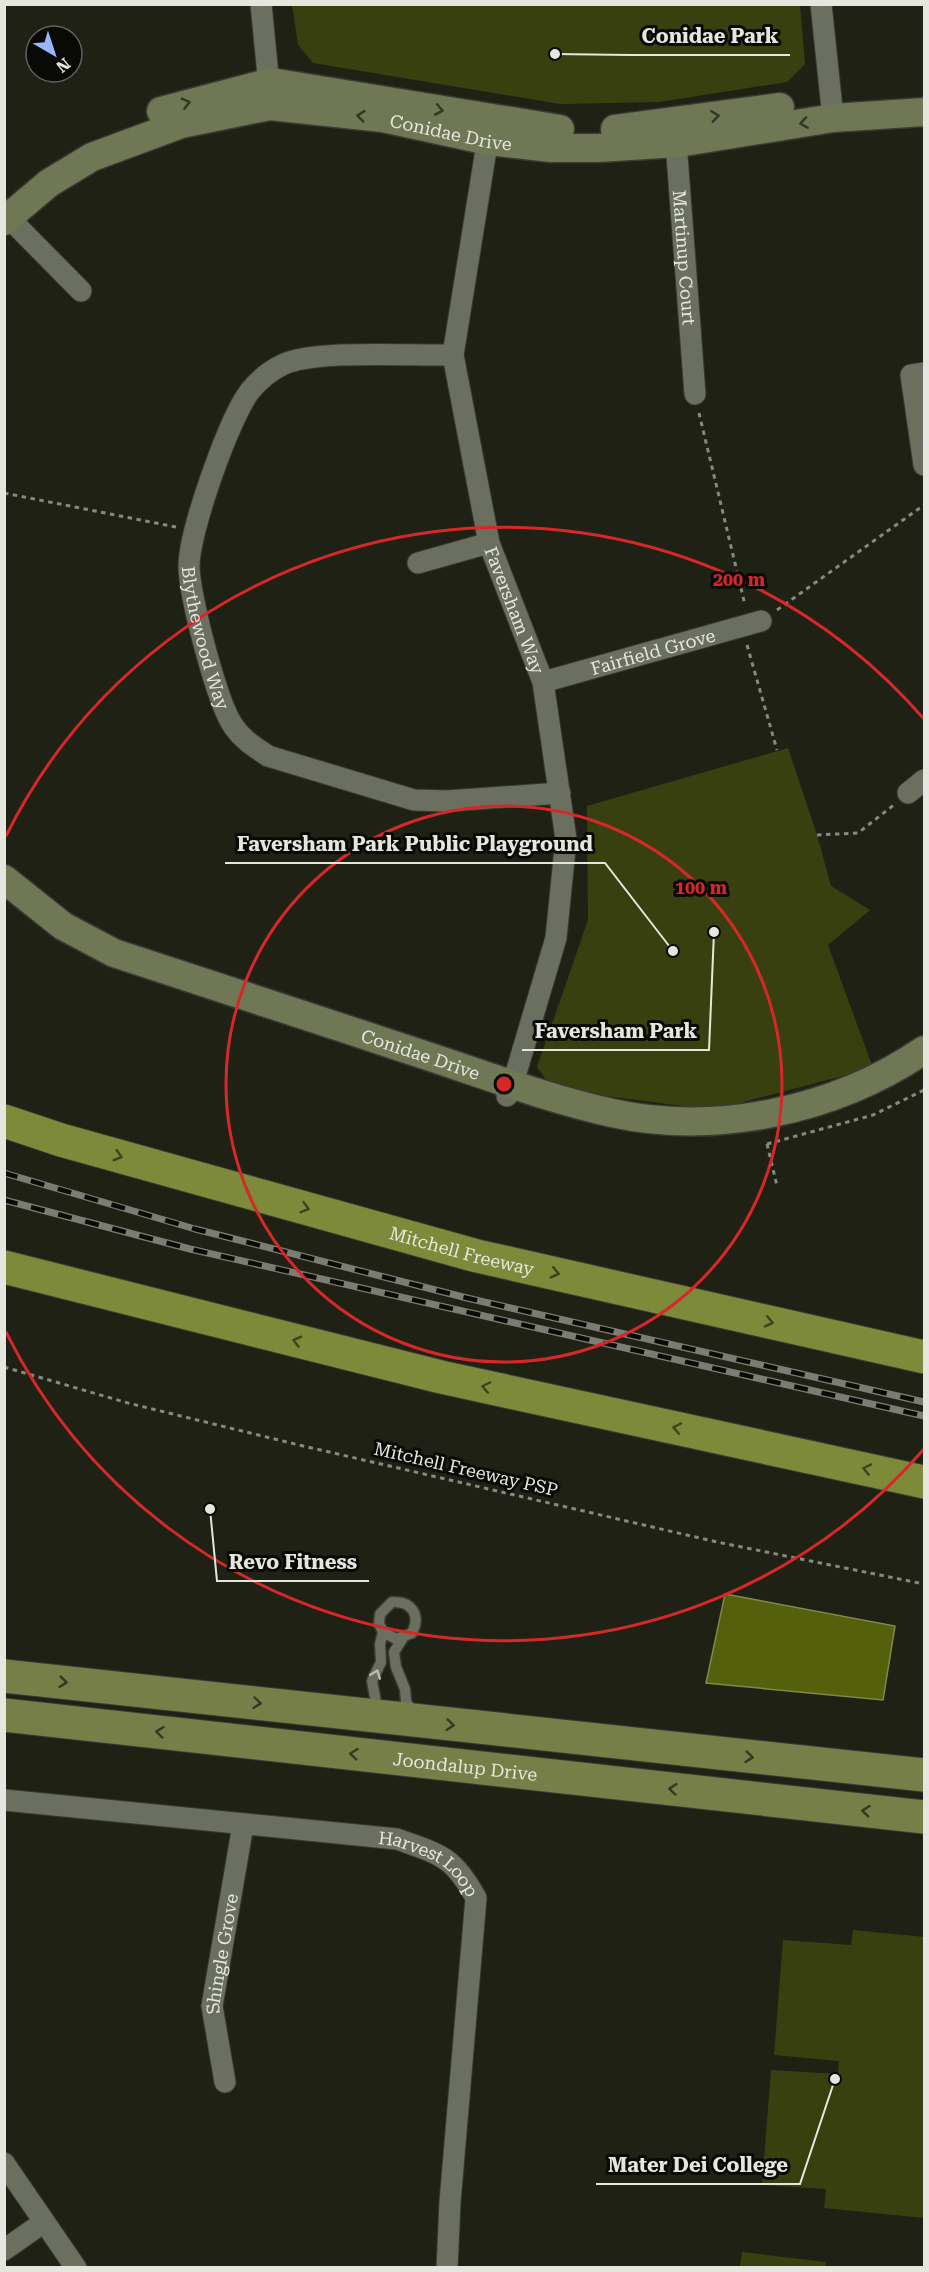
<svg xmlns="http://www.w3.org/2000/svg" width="929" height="2272" font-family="'Roboto Serif',serif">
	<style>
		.green { fill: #394010 }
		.water { fill: #55600d; stroke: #80884c; stroke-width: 1.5 }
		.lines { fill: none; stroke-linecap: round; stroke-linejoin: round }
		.lane-casing { stroke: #393b33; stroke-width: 13 }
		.street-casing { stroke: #393b33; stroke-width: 23 }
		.secondary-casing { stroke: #393b33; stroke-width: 31 }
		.primary-casing { stroke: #393b33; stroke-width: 35 }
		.highway-casing { stroke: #393b33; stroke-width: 35 }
		.path { stroke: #87897f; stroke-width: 3; stroke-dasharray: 4.5 4.5; stroke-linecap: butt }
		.lane { stroke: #6b6f5f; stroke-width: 10 }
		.street { stroke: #6b6f5f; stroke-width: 21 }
		.secondary { stroke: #707754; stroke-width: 28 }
		.primary { stroke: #767f48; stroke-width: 33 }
		.highway { stroke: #7d8a39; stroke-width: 33 }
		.rail-casing { stroke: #7b7d73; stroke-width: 7 }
		.rail { stroke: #090a06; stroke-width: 4.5; stroke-dasharray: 14; stroke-linecap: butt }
		.oneway { stroke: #323625 }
		.oneway2 { stroke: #3d441d }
		.oneway3 { stroke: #babdb2 }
		.oneway4 { stroke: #353920 }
		.ring { fill: none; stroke: #d62828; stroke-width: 3 }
		.labels { text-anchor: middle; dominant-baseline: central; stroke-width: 6; stroke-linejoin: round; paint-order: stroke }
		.street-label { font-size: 18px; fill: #e5e7df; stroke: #090a06 }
		.centre { fill: #d62828; stroke: #090a06; stroke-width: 3 }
		.ring-label { font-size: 18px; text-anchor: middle; font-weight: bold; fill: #d62828; stroke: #090a06; stroke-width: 6; stroke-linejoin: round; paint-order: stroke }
		.leader { fill: none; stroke: #e5e7df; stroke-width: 2 }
		.callout-dot { fill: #e5e7df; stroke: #090a06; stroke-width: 2 }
		.callout-label { font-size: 20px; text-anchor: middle; font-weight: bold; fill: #e5e7df; stroke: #090a06; stroke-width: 6; stroke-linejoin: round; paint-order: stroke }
	</style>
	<rect width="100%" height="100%" fill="#1f2115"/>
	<g class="green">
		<polygon points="292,5 800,5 805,64 787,82 659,102 560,104 313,63 298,45"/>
		<polygon points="788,748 817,835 831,886 870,910 828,945 873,1068 713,1110 553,1089 537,1067 588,920 587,806"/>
		<polygon points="853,1930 924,1937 924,2218 824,2208 826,2189 762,2185 771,2070 838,2074 839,2061 774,2055 783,1940 851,1945"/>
		<polygon points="742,2252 826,2262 825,2267 740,2267"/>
	</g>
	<polygon class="water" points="725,1594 895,1626 883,1700 706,1683"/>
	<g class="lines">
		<g class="lane-casing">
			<g id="lane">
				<polyline points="403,1638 394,1652 396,1667 405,1689 406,1702 414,1713"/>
				<path d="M378,1713L372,1681L381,1662L380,1644L383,1632L379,1624L380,1614L392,1602C412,1601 421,1615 412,1633L396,1639L383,1632"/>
			</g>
		</g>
		<g class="street-casing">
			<g id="street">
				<polyline points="261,4 270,96"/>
				<polyline points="821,4 833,118"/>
				<path id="s1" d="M493,127L485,156L453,355L489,543L543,682L566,839L556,938L516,1073L507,1096"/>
				<path id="s2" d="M675,129L695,394"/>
				<polyline points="4,213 81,291"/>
				<path id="s3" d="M453,355C413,356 314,349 282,365C270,371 258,381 250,391C229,418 189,532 189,566C189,594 217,704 234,727C243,740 255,747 268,756L414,800L447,801L560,793"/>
				<polyline points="924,373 911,375 924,465"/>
				<polyline points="418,563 489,543"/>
				<path id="s4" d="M543,682L761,621"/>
				<polyline points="908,793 924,780"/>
				<path id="s5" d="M4,1800L397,1839C441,1855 453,1856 476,1898L450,2202L447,2268"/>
				<path id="s6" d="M225,2082L212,2006L243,1825"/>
				<polyline points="4,2163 76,2268"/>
				<polyline points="4,2250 44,2222"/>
			</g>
		</g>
		<g class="secondary-casing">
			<g id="secondary">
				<polyline points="161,111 271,82 560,129"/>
				<polyline points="615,129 780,107"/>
				<path id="s7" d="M4,221L49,183L92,157L181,124L270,106L383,118L489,141L551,148H598L678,143L833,118L924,112"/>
				<path id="s8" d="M4,879L63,926L114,953C211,985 307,1016 403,1048C472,1070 541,1097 612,1113C717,1136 836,1110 924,1050"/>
			</g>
		</g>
		<g class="primary-casing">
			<g id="primary">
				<polyline points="4,1676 924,1775"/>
				<path id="s9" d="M4,1715L924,1817"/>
			</g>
		</g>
		<g class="highway-casing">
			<g id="highway">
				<path id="s10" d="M4,1121L61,1140L477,1256L924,1357"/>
				<polyline points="4,1267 441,1377 924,1482"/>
			</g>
		</g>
		<g class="path">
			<polyline points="699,413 745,605"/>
			<polyline points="4,493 176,527"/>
			<polyline points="777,610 924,505"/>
			<polyline points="747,645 777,750"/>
			<polyline points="817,835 858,833 895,804"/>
			<polyline points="767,1144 873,1115 924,1090"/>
			<polyline points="767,1144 777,1186"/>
			<polyline points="4,1367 128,1403 299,1445 717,1542 924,1584"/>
		</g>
		<use href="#lane" class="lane"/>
		<use href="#street" class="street"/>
		<use href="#secondary" class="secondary"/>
		<use href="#primary" class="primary"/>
		<use href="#highway" class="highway"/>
		<g class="rail-casing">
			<g id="rail">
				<polyline points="4,1173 195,1229 467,1298 924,1402"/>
				<polyline points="4,1200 190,1249 924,1416"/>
			</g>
		</g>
		<use href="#rail" class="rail"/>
	</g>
	<defs><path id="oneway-chevron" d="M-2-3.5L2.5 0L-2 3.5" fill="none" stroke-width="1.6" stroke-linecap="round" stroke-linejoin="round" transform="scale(1.5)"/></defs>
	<g class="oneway">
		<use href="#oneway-chevron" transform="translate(186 103) rotate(-14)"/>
		<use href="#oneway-chevron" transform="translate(439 110) rotate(11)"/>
		<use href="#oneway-chevron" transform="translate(361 116) rotate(-174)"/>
		<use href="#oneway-chevron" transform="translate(715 116) rotate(-8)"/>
		<use href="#oneway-chevron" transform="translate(804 123) rotate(171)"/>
	</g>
	<g class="oneway2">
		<use href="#oneway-chevron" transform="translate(118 1156) rotate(16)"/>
		<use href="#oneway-chevron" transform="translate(305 1208) rotate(16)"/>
		<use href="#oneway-chevron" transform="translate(555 1273) rotate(13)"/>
		<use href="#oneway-chevron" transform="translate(769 1322) rotate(13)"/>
		<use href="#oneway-chevron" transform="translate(297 1341) rotate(-166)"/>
		<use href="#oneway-chevron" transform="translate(486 1387) rotate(-168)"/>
		<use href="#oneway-chevron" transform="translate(677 1428) rotate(-168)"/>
		<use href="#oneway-chevron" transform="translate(867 1469) rotate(-168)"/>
	</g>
	<use class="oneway3" href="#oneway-chevron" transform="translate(376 1674) rotate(-69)"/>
	<g class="oneway4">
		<use href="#oneway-chevron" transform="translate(63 1682) rotate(6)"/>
		<use href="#oneway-chevron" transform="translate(257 1703) rotate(6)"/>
		<use href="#oneway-chevron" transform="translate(450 1725) rotate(6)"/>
		<use href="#oneway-chevron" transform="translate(160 1732) rotate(-174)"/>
		<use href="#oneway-chevron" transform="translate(354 1754) rotate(-174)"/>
		<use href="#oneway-chevron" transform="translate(749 1757) rotate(6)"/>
		<use href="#oneway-chevron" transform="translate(673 1789) rotate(-174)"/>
		<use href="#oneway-chevron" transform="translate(866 1811) rotate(-174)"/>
	</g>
	<g class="ring">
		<circle cx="504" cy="1084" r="278"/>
		<path d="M924 1449A556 556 0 0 1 6 1332M6 836A556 556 0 0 1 924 719"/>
	</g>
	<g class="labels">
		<g class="street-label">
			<text stroke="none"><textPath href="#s7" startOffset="478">Conidae Drive</textPath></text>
			<text stroke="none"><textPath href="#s2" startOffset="129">Martinup Court</textPath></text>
			<text stroke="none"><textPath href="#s1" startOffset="495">Faversham Way</textPath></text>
			<text stroke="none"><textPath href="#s3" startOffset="474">Blythewood Way</textPath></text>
			<text stroke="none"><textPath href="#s4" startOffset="114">Fairfield Grove</textPath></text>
			<text stroke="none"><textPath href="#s8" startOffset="456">Conidae Drive</textPath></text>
			<text stroke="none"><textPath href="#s10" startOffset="476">Mitchell Freeway</textPath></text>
			<text transform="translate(466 1469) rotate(13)">Mitchell Freeway PSP</text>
			<text stroke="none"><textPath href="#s9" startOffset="464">Joondalup Drive</textPath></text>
			<text stroke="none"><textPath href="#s5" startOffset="435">Harvest Loop</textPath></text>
			<text stroke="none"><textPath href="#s6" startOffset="130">Shingle Grove</textPath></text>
		</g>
	</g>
	<circle cx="504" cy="1084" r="9" class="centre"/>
	<g class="ring-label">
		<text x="739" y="586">200 m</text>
		<text x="701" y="894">100 m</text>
	</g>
	<path class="leader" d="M555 54L629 55H790M673 951L605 863H225M714 932L709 1050H522M210 1509L217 1581H369M835 2079L800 2184H596"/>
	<g class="callout-dot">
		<circle cx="555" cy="54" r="6"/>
		<circle cx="673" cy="951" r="6"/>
		<circle cx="714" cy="932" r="6"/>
		<circle cx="210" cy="1509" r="6"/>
		<circle cx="835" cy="2079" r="6"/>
	</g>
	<g class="callout-label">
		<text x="710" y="43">Conidae Park</text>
		<text x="415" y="851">Faversham Park Public Playground</text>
		<text x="616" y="1038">Faversham Park</text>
		<text x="293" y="1569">Revo Fitness</text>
		<text x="698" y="2172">Mater Dei College</text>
	</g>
	<rect width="929" height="2272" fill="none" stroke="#e5e7df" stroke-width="12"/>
	<g transform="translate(54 54) rotate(141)"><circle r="28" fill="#090a06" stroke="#61625d" stroke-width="1.5"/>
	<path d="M0-4.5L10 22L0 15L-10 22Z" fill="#99b5fd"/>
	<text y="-9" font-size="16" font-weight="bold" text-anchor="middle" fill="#e5e7df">N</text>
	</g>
</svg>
